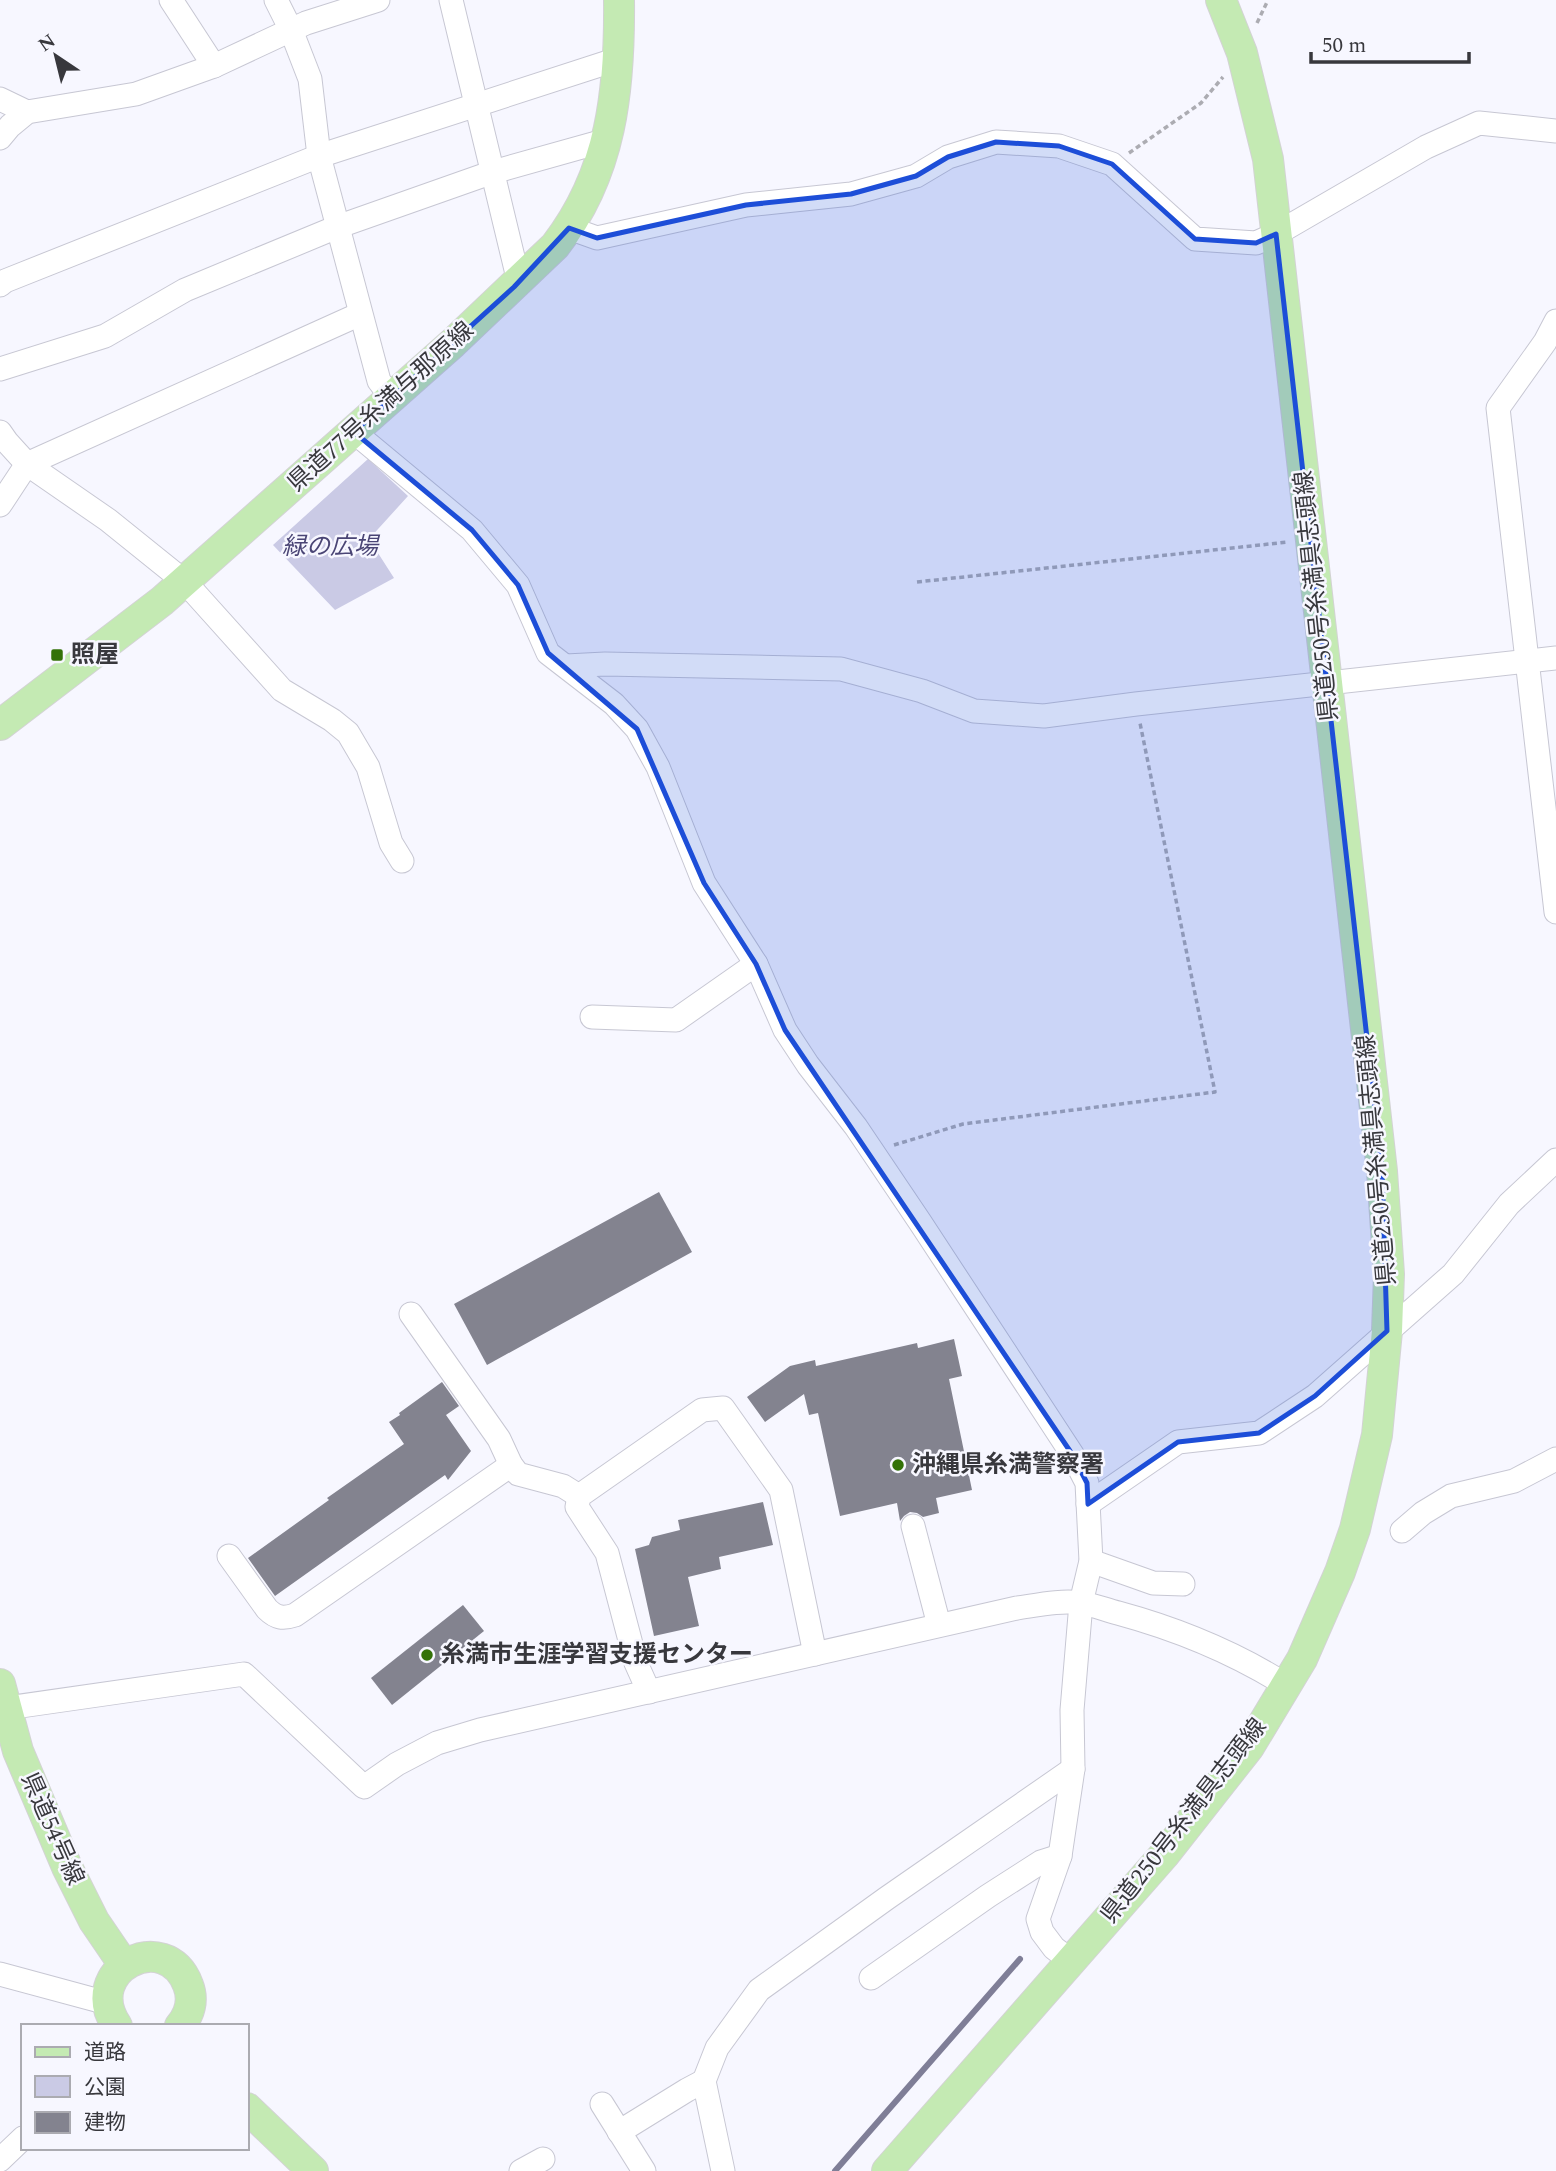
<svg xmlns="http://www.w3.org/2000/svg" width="1556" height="2171" font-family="Spectral,'Noto Sans JP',serif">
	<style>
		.park { fill: #cacae5 }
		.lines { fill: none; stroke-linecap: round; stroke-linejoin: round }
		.stream { stroke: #7f7e97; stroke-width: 6 }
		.building { fill: #83838f }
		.minor-casing { stroke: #c7c7d3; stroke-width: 25 }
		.major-casing { stroke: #d3d3d4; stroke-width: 32 }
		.path { stroke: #acacb2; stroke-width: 3.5; stroke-dasharray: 5 3.5; stroke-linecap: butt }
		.minor { stroke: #fff; stroke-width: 23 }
		.major { stroke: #c4eab3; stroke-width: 30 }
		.marked { fill: #1d4ed8; fill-opacity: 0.2; stroke: #1d4ed8; stroke-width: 5; stroke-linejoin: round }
		.poi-dot { fill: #347208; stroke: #f7f7ff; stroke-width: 2.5 }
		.labels { text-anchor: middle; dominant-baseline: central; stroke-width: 5; stroke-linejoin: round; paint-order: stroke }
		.street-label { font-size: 24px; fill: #38383d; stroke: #f7f7ff }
		.park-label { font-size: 24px; font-style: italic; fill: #4a4575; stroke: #f7f7ff }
		.poi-label { font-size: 24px; font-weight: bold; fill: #38383d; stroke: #f7f7ff; text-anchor: start }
	</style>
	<rect width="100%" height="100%" fill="#f7f7ff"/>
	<polygon class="park" points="368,459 408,496 369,539 394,578 335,610 273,545"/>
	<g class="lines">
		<polyline class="stream" points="835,2171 1020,1959"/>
	</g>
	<g class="building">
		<polygon points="659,1192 692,1252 487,1365 454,1304"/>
		<polygon points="954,1339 962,1376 949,1379 972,1490 936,1498 939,1513 923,1517 917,1513 910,1512 904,1516 900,1521 897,1503 840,1516 818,1413 809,1415 804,1394 765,1422 747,1397 790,1366 815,1360 816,1366 917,1343 918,1348"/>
		<polygon points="442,1382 459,1406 446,1415 471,1451 448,1480 445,1475 275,1596 248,1558 329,1500 327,1498 404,1444 389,1422 400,1415 399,1413"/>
		<polygon points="763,1502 773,1545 719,1557 721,1569 688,1577 699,1626 654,1636 635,1549 649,1545 652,1537 680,1530 678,1520"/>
		<polygon points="463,1605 484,1631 392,1705 371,1678"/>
	</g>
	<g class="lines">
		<g class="minor-casing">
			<g id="minor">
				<polyline points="171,0 214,66"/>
				<polyline points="276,0 291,30 310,79 319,156 379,381 392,398"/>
				<polyline points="451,0 519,282"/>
				<polyline points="0,99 27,112"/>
				<polyline points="0,138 10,126 27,112 136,94 214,66 306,23 378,0"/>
				<polyline points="569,228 597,238 746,205 851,194 916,176 948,157 996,142 1059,146 1112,164 1195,239 1256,243 1276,234 1426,147 1479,123 1556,131"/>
				<polyline points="0,285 5,281 319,156 618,59"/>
				<polyline points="1556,321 1545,342 1498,408 1556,912"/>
				<polyline points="0,369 105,336 185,290 337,227 493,172 607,140"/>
				<polyline points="0,432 7,442 27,464 108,520 185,582 282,690 332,720 348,733 368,767 391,843 402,861"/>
				<polyline points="354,432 472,530 518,585 548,653 614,704 637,729 658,767 704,883 756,964 785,1030 808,1065 856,1127 920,1222 1072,1454 1087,1483 1091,1561 1081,1603 1072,1710 1073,1769 1060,1856 1038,1919 1042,1932 1054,1948 1071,1961"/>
				<polyline points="0,505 27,464 360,314"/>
				<polyline points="566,666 605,664 841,669 922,691 974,711 1044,716 1136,704 1556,658"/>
				<polyline points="592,1017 676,1020 756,964"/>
				<polyline points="411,1314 499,1439 511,1465"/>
				<polyline points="1088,1504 1178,1442 1259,1433 1315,1396 1453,1274 1509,1204 1556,1160"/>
				<polyline points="913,1526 939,1625"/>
				<polyline points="1402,1531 1423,1513 1451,1496 1514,1481 1556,1459"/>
				<path d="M229,1556L267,1609C276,1618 283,1619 295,1615L511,1465L518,1474L563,1486L579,1496"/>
				<polyline points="1091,1561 1153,1583 1183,1584"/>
				<polyline points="649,1692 636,1663 607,1553 577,1507 579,1496 702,1410 723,1408 781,1490 815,1654"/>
				<path d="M0,1709L244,1674L364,1787L397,1764L437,1743L480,1730L1017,1608C1038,1605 1061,1600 1082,1603C1094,1605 1106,1610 1118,1613C1177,1629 1235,1653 1286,1685"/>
				<polyline points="0,1974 107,2003"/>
				<polyline points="871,1978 988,1896 1041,1862 1060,1856"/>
				<polyline points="602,2104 644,2171"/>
				<polyline points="619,2132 687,2090 704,2081"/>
				<polyline points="0,2160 23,2138"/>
				<polyline points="521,2171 543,2159"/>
				<polyline points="723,2171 704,2081 717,2048 759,1990 887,1898 1073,1769"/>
			</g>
		</g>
		<g class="major-casing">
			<g id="major">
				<path d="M0,725L162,601L453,343L555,246C612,173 620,89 619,0"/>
				<polyline points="0,1684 18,1751 67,1867 94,1921 124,1965"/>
				<path d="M117,2026C79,1970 166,1926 188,1985C194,2000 190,2014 180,2026"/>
				<polyline points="247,2108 313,2171"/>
				<polyline points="887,2171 1164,1855 1249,1747 1302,1659 1340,1572 1355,1529 1377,1435 1387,1331 1389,1274 1382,1171 1268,159 1242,53 1221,0"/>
			</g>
		</g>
		<g class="path">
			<polyline points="1257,23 1268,0"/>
			<polyline points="1129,153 1201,103 1223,77"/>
			<polyline points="917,582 1288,542"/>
			<polyline points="894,1145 963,1124 1215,1092 1140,723"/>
		</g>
		<use href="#minor" class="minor"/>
		<use href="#major" class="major"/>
	</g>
	<path class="marked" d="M996,142L1059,146L1112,164L1195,239L1256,243L1276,234L1382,1171L1387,1331L1315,1396L1259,1433L1178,1442L1088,1504L1087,1483L1072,1454L785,1030L756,964L704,883L637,729L548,653L518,585L472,530L354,432L514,287L569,228L597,238L746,205L851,194L916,176L948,157Z"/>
	<g class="poi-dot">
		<rect x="50" y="648" width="14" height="14" rx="3.5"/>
		<circle cx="898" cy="1465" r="7"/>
		<circle cx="427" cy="1655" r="7"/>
	</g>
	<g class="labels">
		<g class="street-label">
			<text transform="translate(381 407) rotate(-42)">県道77号糸満与那原線</text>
			<text transform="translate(1317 596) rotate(-96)">県道250号糸満具志頭線</text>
			<text transform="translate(1377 1160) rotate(-95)">県道250号糸満具志頭線</text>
			<text transform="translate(1184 1821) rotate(-52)">県道250号糸満具志頭線</text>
			<text transform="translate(52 1829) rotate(66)">県道54号線</text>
		</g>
		<g class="park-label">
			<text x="330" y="547">緑の広場</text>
		</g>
		<g class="poi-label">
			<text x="71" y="655">照屋</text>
			<text x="912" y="1465">沖縄県糸満警察署</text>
			<text x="441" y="1655">糸満市生涯学習支援センター</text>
		</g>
	</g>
	<rect x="21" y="2024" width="228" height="126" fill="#f7f7ff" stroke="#ababb1" stroke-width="2"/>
	<rect x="35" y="2047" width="35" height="10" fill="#c4eab3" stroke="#ababb1" stroke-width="2"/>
	<text x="84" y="2059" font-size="21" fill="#38383d">道路</text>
	<rect x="35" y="2076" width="35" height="21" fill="#cacae5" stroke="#ababb1" stroke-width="2"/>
	<text x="84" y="2094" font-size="21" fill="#38383d">公園</text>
	<rect x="35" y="2112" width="35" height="21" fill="#83838f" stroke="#ababb1" stroke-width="2"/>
	<text x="84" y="2129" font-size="21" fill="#38383d">建物</text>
	<g transform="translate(56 56) rotate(325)" stroke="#f7f7ff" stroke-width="5" paint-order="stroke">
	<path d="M0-5L12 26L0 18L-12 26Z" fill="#38383d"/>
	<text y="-10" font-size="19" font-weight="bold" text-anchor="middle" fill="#38383d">N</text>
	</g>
	<path d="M1311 52v10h158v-10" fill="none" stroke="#38383d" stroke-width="3.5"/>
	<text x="1322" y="52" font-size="21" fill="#38383d" stroke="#f7f7ff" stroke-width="5" paint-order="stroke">50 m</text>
</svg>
